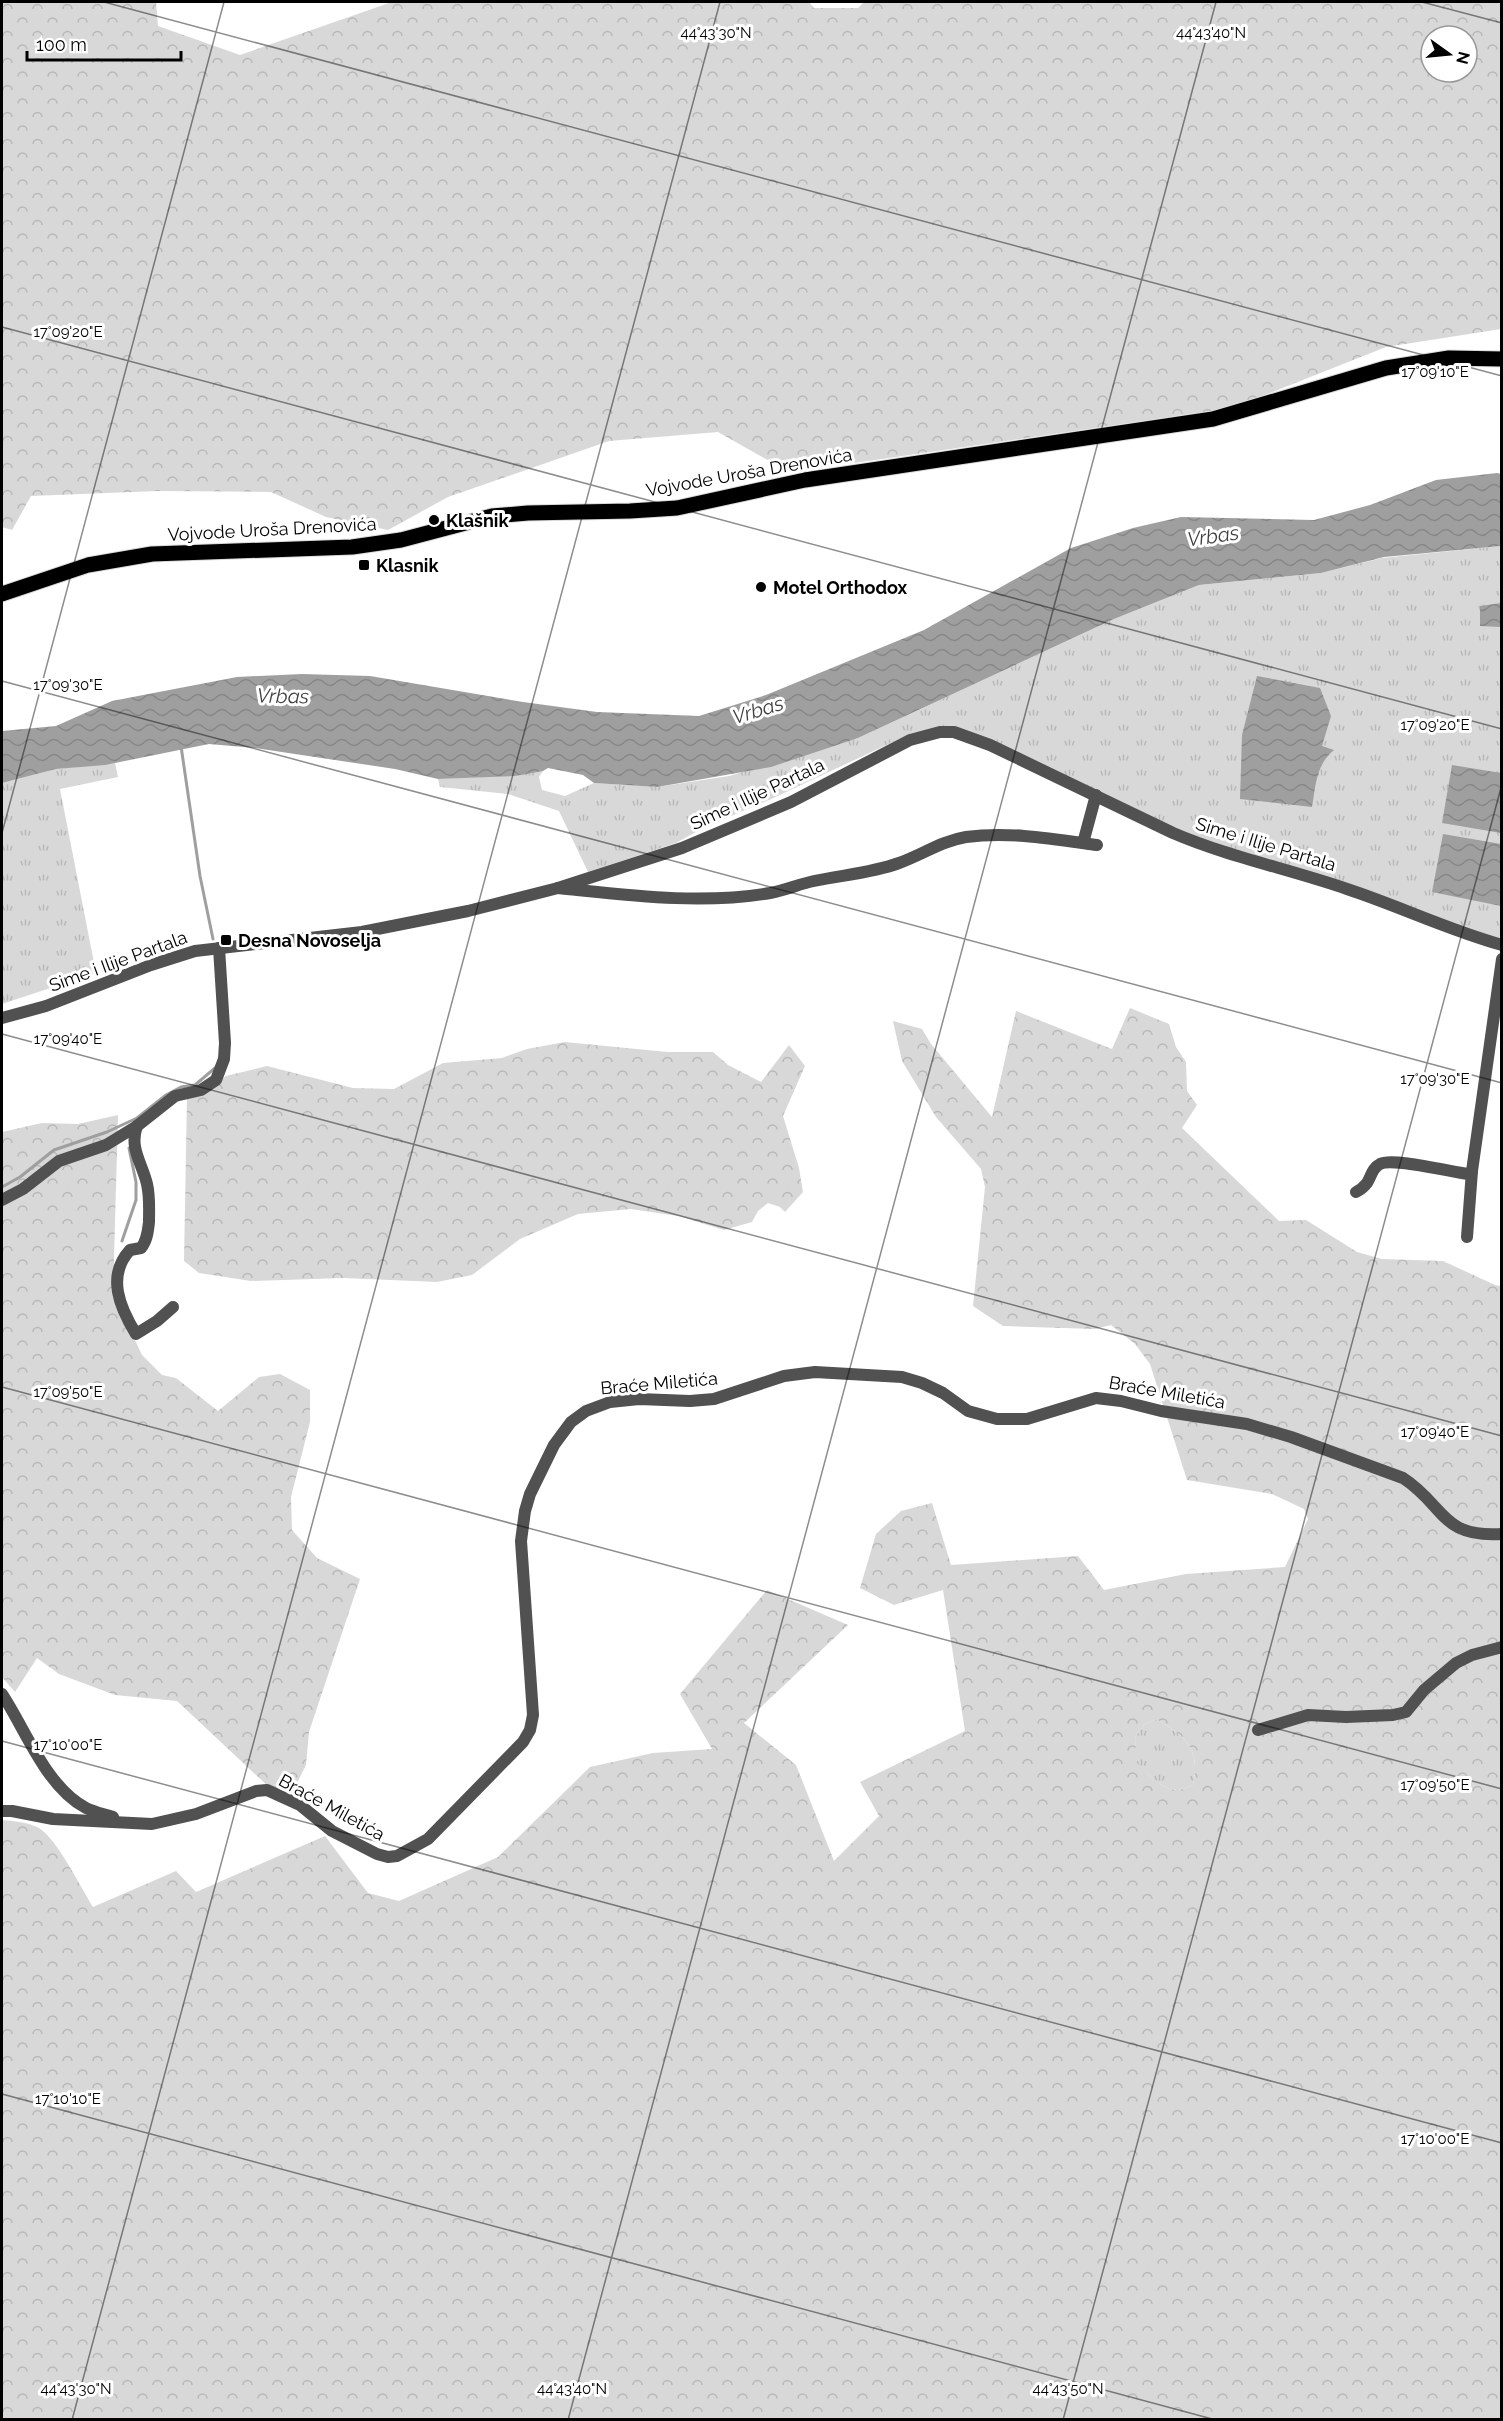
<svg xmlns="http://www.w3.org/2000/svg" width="1503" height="2421" font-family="Raleway,sans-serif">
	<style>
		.grass { fill: url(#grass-tufts) }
		.forest { fill: url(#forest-crowns); fill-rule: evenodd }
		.water { fill: url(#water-waves) }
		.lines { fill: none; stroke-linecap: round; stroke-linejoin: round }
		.stream { stroke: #9f9f9f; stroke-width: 3 }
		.primary-casing { stroke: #dbdbdb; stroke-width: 17 }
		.minor { stroke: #515151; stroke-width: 12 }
		.tertiary { stroke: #515151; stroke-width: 12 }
		.primary { stroke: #000; stroke-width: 15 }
		.ticks { fill: none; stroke: #000; stroke-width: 1.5; stroke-opacity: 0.45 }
		.poi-dot { fill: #000; stroke: #fff; stroke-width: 2 }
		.labels { text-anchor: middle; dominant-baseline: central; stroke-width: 6; stroke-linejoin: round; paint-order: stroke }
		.street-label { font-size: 18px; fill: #000; stroke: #fff }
		.poi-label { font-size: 18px; font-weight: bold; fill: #000; stroke: #fff; text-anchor: start }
		.water-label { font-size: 20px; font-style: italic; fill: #404040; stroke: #fff }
		.ticks-label { font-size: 15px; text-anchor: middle; fill: #000; stroke: #fff; stroke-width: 6; stroke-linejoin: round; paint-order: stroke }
	</style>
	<defs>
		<pattern id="grass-tufts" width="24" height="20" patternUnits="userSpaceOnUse" patternTransform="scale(1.5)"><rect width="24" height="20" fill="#d8d8d8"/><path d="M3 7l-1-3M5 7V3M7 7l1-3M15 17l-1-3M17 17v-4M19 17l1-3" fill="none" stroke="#b8b8b8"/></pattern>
		<pattern id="forest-crowns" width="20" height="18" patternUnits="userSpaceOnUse" patternTransform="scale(1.5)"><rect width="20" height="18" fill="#d8d8d8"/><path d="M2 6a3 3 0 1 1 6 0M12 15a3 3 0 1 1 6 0" fill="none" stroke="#b8b8b8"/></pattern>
		<pattern id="water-waves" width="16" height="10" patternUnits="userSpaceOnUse" patternTransform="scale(1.5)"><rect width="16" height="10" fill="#9f9f9f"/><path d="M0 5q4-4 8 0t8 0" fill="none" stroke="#878787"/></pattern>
	</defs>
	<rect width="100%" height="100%" fill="#fff"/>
	<g class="grass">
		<polygon points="1501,546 1501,945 1231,853 944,727 912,733 769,800 703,828 676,843 588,872 559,811 508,794 440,787 438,779 504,776 543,771 539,777 542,790 565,796 594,783 657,787 729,776 858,738 1114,619 1199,585 1321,573 1382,558"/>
		<polygon points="115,763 118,777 60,789 96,973 2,1004 2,783 56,769"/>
		<path d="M1155,1719C1185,1734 1201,1750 1193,1785C1189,1786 1183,1790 1178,1790C1162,1790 1147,1773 1136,1763L1135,1737L1144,1725Z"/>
	</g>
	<g class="forest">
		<path d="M2,2H156L158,26L240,55L392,2H809L814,8H858L864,2H1501V329L1386,347L1232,408L861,462L787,471L718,432L609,441L448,497L388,530L326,517L271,492L157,491L31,496L12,530L2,527ZM1431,36H1467V72H1431Z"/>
		<path d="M1130,1008L1169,1024L1176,1047L1186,1062L1187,1091L1197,1105L1182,1128L1279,1221L1306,1220L1357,1252L1382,1259L1443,1261L1495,1285L1501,1286V2419L2,2420V1820C14,1821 27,1822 39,1828C57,1839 81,1888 93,1907L176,1871L196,1892L325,1836L368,1893L399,1901L498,1857L590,1767L653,1753L712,1749L680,1694L767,1590L848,1625L744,1723L796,1765L834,1861L879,1816L860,1782L965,1731L943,1590L894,1605L860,1588L876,1534L901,1511L932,1503L951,1565L1078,1556L1104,1590L1186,1574L1285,1567L1308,1519L1304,1509L1272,1494L1187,1480L1150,1364L1135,1344L1111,1325L1095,1329L1003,1326L973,1306L985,1187L981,1169L936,1117L902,1061L893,1021L922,1029L931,1044L992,1117L1016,1011L1112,1049ZM1155,1719C1185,1734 1201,1750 1193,1785C1189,1786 1182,1790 1178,1790C1162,1790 1147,1773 1137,1763L1135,1737L1144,1725Z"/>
		<polygon points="565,1042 667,1052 713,1052 728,1065 761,1082 789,1045 805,1066 783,1116 799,1168 803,1192 785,1212 780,1207 768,1203 758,1211 752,1222 724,1230 678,1216 631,1209 578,1214 520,1239 472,1275 437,1282 343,1278 251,1281 199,1273 184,1261 187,1097 202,1094 226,1076 267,1066 353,1088 394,1089 443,1063 502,1058 527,1049"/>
		<polygon points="118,1115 113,1294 142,1355 162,1375 176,1378 218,1411 259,1377 280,1374 310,1390 310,1422 291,1497 292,1530 317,1558 360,1579 309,1732 306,1765 293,1791 270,1788 177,1701 115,1695 59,1674 37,1658 15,1692 2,1677 2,1132 42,1123 78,1124"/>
	</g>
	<g class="water">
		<polygon points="1497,473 1501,474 1501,546 1384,557 1321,573 1199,585 1114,619 858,738 771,767 657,787 594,783 583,775 548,768 543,771 515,776 438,779 395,769 255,748 209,744 105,765 56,769 2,783 2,731 56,726 112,701 237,677 302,674 370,676 523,702 597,712 699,716 766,695 924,630 1071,548 1133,528 1181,517 1314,520 1370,505 1436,480"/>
		<polygon points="1501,603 1501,627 1480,626 1480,606"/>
		<path d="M1257,676L1320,688L1331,716L1322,746L1334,750C1316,765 1316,784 1312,807L1240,799L1242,735Z"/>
		<polygon points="1452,765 1501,773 1501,833 1442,823"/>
		<polygon points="1443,834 1501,844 1501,906 1432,892"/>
	</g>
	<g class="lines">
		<g class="stream">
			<polyline points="181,746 200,876 213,939"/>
			<polyline points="2,1187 20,1177 54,1150 107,1132 137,1118 166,1095 181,1087 195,1085 215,1068"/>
			<polyline points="122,1241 136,1200 136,1182 129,1148"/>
		</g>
		<g class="primary-casing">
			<polyline id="primary" points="2,594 88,565 152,554 352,547 401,540 492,516 528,513 630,511 677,508 805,480 1213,419 1386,368 1449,358 1502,359"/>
		</g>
		<g class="minor">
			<polyline points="1083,843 1096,795"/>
			<path d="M558,888C627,895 701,905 770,893C785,890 800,884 814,881C842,875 872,873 899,863C922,855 941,841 966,837C1009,831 1054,839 1097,845"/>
			<path d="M137,1126C129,1148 142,1163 147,1184C150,1197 149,1209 149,1222C148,1231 147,1241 141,1248L130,1250C106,1276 120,1308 136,1334L157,1321L173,1307"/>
			<path d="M1356,1192C1360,1190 1364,1187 1367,1183C1371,1177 1372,1168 1380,1164C1392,1157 1451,1172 1468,1174L1472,1171L1502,959"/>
			<polyline points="2,1200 23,1189 59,1161 106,1145 137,1126 175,1096 201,1090 216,1080 224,1059 225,1043 219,948"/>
			<polyline points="1467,1237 1472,1171"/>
			<path d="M2,1694C26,1730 46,1787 86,1808C94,1812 104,1814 113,1817"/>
			<polyline points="1258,1730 1308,1715 1346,1717 1393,1715 1406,1712 1424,1690 1456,1663 1472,1655 1502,1647"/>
			<path d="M2,1811H12L53,1819L152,1824L196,1814L256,1791L267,1790L300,1805L332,1831L377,1854L388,1857L397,1856L428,1839L523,1742L530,1730L533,1715L521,1541L525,1511L530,1494L554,1445L571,1422L586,1411L610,1402L639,1399L690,1401L714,1399L784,1376L815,1372L902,1377L922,1383L943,1393L968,1411L997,1419H1027L1096,1398L1121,1401L1161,1411L1247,1424L1291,1437L1403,1478C1445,1505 1440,1538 1502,1534"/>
		</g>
		<path class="tertiary" d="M2,1018L46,1006L151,965L195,951L362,932L468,911L558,888L682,848L791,802L910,740L940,732H954L990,745L1173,833C1229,857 1289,869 1347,889C1399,906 1448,930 1502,945"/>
		<use href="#primary" class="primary"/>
	</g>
	<path class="ticks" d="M104,2L1502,376M1422,2L1502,23M2,327L1502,729M2,681L1502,1083M2,833L224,2M2,1034L1502,1436M2,1387L1502,1789M2,1741L1502,2143M2,2094L1216,2420M72,2420L720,2M568,2420L1216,2M1063,2420L1502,784"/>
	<g class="poi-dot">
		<circle cx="434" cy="520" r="6"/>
		<rect x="358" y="559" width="12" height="12" rx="3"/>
		<circle cx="761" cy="587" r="6"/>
		<rect x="220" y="934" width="12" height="12" rx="3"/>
	</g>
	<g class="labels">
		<g class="street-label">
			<text transform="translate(749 472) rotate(-10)">Vojvode Uroša Drenovića</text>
			<text transform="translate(272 529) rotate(-3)">Vojvode Uroša Drenovića</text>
			<text transform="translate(757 794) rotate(-25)">Sime i Ilije Partala</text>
			<text transform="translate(1266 844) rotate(17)">Sime i Ilije Partala</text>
			<text transform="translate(118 961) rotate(-20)">Sime i Ilije Partala</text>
			<text transform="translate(659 1383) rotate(-5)">Braće Miletića</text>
			<text transform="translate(1167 1392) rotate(10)">Braće Miletića</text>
			<text transform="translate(332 1807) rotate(29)">Braće Miletića</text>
		</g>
		<g class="poi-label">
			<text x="446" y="520">Klašnik</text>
			<text x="376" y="565">Klasnik</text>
			<text x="773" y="587">Motel Orthodox</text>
			<text x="238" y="940">Desna Novoselja</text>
		</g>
		<g class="water-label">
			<text transform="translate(1213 536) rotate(-8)">Vrbas</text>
			<text transform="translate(283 696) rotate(1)">Vrbas</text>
			<text transform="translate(758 710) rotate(-17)">Vrbas</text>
		</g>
	</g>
	<g class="ticks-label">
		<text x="716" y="38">44°43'30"N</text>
		<text x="1211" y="38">44°43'40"N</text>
		<text x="68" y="337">17°09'20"E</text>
		<text x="1435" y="377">17°09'10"E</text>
		<text x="68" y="690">17°09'30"E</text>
		<text x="1435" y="730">17°09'20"E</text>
		<text x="68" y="1044">17°09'40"E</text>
		<text x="1435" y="1084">17°09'30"E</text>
		<text x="68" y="1397">17°09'50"E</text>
		<text x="1435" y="1437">17°09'40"E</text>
		<text x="68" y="1750">17°10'00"E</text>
		<text x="1435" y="1790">17°09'50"E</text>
		<text x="68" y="2104">17°10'10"E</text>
		<text x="1435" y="2144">17°10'00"E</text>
		<text x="76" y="2394">44°43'30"N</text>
		<text x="572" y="2394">44°43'40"N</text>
		<text x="1068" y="2394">44°43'50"N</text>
	</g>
	<rect width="1503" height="2421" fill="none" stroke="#000000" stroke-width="6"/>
	<g transform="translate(1449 54) rotate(105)"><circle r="28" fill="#ffffff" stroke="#999999" stroke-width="1.5"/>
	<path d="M0-4.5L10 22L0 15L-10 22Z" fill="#000000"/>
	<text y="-9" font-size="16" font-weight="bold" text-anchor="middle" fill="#000000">N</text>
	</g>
	<path d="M27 51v9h154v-9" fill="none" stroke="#000000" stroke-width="3"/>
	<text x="36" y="51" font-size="18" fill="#000000" stroke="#ffffff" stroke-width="4.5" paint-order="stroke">100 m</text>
</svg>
